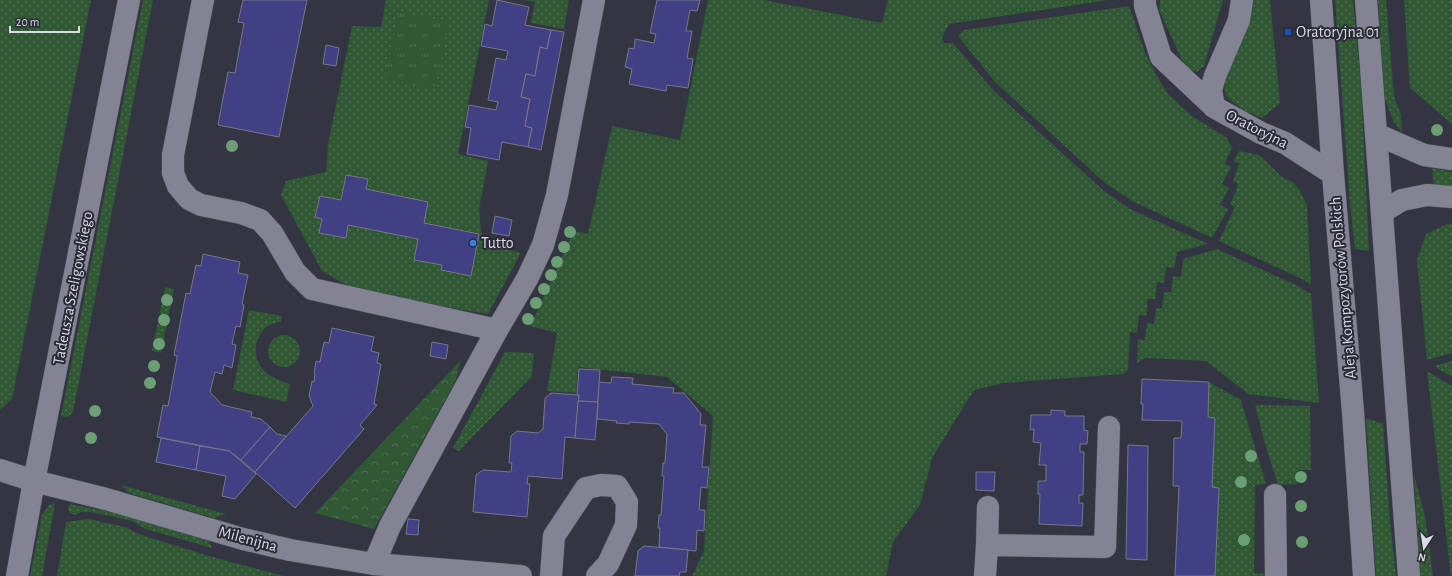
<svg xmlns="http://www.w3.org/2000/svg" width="1452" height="576" font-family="'Alegreya Sans',sans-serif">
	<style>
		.grass { fill: url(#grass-dots) }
		.forest { fill: url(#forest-crowns) }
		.park { fill: url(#park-tufts) }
		.building { fill: #414084; stroke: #767887 }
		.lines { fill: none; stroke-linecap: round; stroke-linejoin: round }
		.minor-casing { stroke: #50515d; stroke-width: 23 }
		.minor { stroke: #828493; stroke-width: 22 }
		.tree { fill: #6d9f77 }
		.transit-dot { fill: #1a4fb4; stroke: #2a2b37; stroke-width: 1.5 }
		.shop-dot { fill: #3f7fe0; stroke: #2a2b37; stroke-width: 1.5 }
		.labels { text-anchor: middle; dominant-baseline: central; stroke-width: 4; stroke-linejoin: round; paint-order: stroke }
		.poi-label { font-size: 16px; fill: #dadbe4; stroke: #2a2b37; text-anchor: start }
		.street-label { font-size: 16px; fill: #dadbe4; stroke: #2a2b37 }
	</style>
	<defs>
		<pattern id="grass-dots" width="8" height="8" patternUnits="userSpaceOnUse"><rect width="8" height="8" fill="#305834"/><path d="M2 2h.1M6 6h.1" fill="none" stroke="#4d6f51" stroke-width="1.8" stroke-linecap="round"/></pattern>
		<pattern id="forest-crowns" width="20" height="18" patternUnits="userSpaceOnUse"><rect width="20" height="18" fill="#305834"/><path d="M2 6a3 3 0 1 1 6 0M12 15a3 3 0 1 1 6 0" fill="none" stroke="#4d6f51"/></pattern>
		<pattern id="park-tufts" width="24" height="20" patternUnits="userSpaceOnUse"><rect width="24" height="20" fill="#305834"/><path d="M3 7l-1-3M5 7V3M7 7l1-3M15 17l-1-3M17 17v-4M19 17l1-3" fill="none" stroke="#4d6f51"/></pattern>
	</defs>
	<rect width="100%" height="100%" fill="#333542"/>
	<g class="grass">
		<polygon points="0,0 91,0 12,399 0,410"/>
		<polygon points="143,0 153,0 73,412 68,417 61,416"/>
		<polygon points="386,0 489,0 458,154 488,161 479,209 481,231 484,243 521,253 488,314 429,304 348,286 322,271 281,195 286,181 326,172 328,144 352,26 381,27"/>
		<polygon points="524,0 569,0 564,29 531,23 535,2"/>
		<polygon points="708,0 764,0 882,23 888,0 1108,0 949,24 942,38 944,43 953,43 993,90 1104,191 1130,209 1208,244 1177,252 1174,268 1166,267 1164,283 1157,282 1155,299 1148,299 1146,316 1139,315 1137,333 1130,332 1128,370 1123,374 1003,383 974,390 932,458 920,505 893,542 886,576 692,576 704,551 713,416 667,377 578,367 576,393 547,391 557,333 530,326 574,231 588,234 612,126 680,140"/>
		<polygon points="1160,0 1223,0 1204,66 1197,72 1189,69 1182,60 1159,10"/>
		<polygon points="1250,0 1270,0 1280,103 1262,118 1244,111 1226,96 1223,79"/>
		<polygon points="1335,0 1353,0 1361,85 1369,251 1355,249 1350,204"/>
		<polygon points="1378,0 1386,0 1394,97 1401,115 1402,132 1394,122 1385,100"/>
		<polygon points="1404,0 1452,0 1452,124 1410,88"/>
		<polygon points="1129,6 1145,53 1157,76 1168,94 1193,117 1226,137 1232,147 1225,164 1231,167 1222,184 1229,188 1220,205 1228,209 1212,238 1134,202 1105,183 995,82 958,36 964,30"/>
		<polygon points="1239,151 1259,155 1283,178 1293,182 1300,191 1307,205 1311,285 1302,279 1219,241 1235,207 1230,204 1236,192 1238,184 1233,181 1239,164 1234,161"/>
		<polygon points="1432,168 1452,172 1452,189 1434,186"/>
		<polygon points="1447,224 1452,225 1452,353 1427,360 1417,260 1426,234"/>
		<polygon points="1217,249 1298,286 1311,294 1319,403 1248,394 1206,361 1145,358 1137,363 1138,339 1145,340 1147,323 1154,324 1156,308 1162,308 1164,292 1171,292 1173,276 1181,277 1183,259"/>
		<polygon points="165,287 174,289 161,353 152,351"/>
		<path d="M249,310L282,316L281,322C259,322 249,351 261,367C268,377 279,380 290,384L286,402L233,390Z"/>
		<circle cx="284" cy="351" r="16"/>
		<polygon points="505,352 534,353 532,376 459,451 453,448"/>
		<polygon points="1452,361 1452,377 1434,366"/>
		<polygon points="1427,371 1452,386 1452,576 1451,576"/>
		<polygon points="1209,382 1241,400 1266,484 1255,485 1254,573 1267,574 1266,576 1215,576 1219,488 1212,487 1214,418 1208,417"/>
		<polygon points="1255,405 1310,406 1311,470 1298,470 1297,484 1278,485 1265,444"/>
		<polygon points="1366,418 1383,424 1390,521 1396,576 1376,576"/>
		<polygon points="1414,475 1425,516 1433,576 1420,576"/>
		<polygon points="121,485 226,514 214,518 129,493"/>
		<polygon points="55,503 42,576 30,576 42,515 49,505"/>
		<polygon points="70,504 120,514 207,539 212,548 146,529 132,521 91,512 81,512 76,515 70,513 68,509"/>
		<polygon points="89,519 125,527 134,532 148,537 209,556 284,576 57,576 66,522"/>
	</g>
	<polygon class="forest" points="460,361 456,380 374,529 315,513"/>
	<polygon class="park" points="399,12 449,22 435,89 385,78"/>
	<g class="building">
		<polygon points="243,0 307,0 279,137 218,125 228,72 235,73 244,23 238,22"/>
		<polygon points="497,0 529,7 525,25 551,30 547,49 540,47 535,76 526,74 521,97 530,99 525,126 532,128 528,147 502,142 499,160 467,154 471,128 465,127 469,105 496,110 498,102 488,100 496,58 506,60 508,51 481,46 485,24 492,26"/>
		<polygon points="657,0 700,0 697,11 690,10 686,31 692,31 687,58 693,59 688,88 667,85 666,91 629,84 632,69 625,67 629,48 634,49 635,39 654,43 656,34 650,33"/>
		<polygon points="551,30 564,32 541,150 528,147 532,128 525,126 530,99 521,97 526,74 535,76 540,47 547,49"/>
		<polygon points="326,45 339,48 336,66 323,64"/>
		<polygon points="346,175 368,179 366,189 428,202 424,223 479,234 471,276 441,270 442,265 414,260 418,239 348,225 346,238 319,233 322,219 315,217 320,196 341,200"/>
		<polygon points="495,216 512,220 509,236 492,233"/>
		<polygon points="203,254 240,262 238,273 248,275 242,304 244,305 240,327 236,326 232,344 236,345 232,368 224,365 222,374 215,372 210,392 222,405 252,412 251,417 261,419 270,427 241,460 229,451 157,437 163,405 168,406 177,358 177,356 174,355 186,293 190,294 196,265 201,266"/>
		<polygon points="332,328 374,337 371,351 379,353 377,363 381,364 374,404 377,405 360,425 364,429 295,508 255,472 313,406 309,396 312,381 314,382 315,374 314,373 316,361 320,362 324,342 329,343"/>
		<polygon points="432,342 448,345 446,359 430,356"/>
		<polygon points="579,369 600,370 598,402 578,401 579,395 577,395"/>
		<polygon points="612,377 633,378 632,384 674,388 673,393 684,393 701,414 700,425 706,425 702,467 709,467 707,488 701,487 699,510 705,510 704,531 697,530 696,551 659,547 660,528 658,528 659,515 661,515 664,476 662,476 663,463 665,463 667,434 659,424 629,422 629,424 616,423 617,421 597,419 599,382 611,383"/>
		<polygon points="1142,379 1209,382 1208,417 1215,418 1212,487 1219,488 1215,576 1175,576 1179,486 1173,486 1174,438 1181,438 1182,421 1142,420 1143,404 1141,404"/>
		<polygon points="551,393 579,395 575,438 565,437 562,479 528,476 527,484 530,484 527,517 473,512 476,475 483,470 511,472 512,463 509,463 511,436 517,431 538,433 543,429 545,398"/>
		<polygon points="578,401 598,402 595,440 575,438"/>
		<polygon points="1051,410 1065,411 1065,416 1084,416 1084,430 1088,431 1087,444 1080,444 1080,452 1084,452 1083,495 1079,495 1079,503 1083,503 1082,526 1039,524 1040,494 1038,494 1038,481 1046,481 1046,465 1039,465 1041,443 1033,442 1034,429 1030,430 1031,415 1051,415"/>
		<polygon points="270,427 277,434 286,436 255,472 241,460"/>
		<polygon points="161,438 200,446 196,470 156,462"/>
		<polygon points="1128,445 1148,446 1147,560 1126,559"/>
		<polygon points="200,446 229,451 256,474 235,499 222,496 226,476 196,470"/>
		<polygon points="976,472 995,472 994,491 976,490"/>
		<polygon points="408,519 419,520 418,535 406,534"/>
		<polygon points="644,546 688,550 686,572 680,572 679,576 635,576 638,551"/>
	</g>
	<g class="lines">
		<g class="minor-casing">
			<g id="minor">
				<polyline points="203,0 173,155 173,173 178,186 189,199 201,205 241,213 260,220 272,233 295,272 312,289 497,330"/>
				<polyline points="1145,0 1145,6 1161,57 1214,107"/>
				<polyline points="1242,0 1239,20 1215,76 1211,90 1214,107 1261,133 1285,143 1333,174"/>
				<polyline points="1321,0 1333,174 1353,412 1364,576"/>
				<polyline points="1366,0 1409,576"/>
				<polyline points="1376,134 1424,155 1452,159"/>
				<polyline points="1382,212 1402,200 1427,195 1452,197"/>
				<polyline points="0,470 34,481 106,499 243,539 290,550 374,564 461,571 461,576"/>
				<polyline points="1275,495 1276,576"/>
				<polyline points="987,545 988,507"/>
				<polyline points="374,564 390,526 497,330 527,279 543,245 557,195 594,0"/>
				<polyline points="461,571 521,576"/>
				<polyline points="17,576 34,481 129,0"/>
				<polyline points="551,576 554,536 586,488 601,485 617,486 627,502 626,525 608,564 597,576"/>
				<polyline points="985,576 987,545 1105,547 1109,427"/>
			</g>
		</g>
		<use href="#minor" class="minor"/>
	</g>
	<g class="tree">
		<circle cx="1437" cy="130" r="6"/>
		<circle cx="232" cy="146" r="6"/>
		<circle cx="570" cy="232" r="6"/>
		<circle cx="564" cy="247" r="6"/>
		<circle cx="557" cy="262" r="6"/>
		<circle cx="551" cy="275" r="6"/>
		<circle cx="544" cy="289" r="6"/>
		<circle cx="167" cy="300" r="6"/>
		<circle cx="536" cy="303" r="6"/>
		<circle cx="528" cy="319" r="6"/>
		<circle cx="164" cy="320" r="6"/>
		<circle cx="159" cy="344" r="6"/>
		<circle cx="154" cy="366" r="6"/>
		<circle cx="150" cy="383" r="6"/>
		<circle cx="95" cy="411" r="6"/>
		<circle cx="91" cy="438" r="6"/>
		<circle cx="1251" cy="456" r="6"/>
		<circle cx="1301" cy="477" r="6"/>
		<circle cx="1241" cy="482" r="6"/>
		<circle cx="1301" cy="506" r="6"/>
		<circle cx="1244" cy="540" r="6"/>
		<circle cx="1302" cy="542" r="6"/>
	</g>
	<rect class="transit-dot" x="1284" y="28" width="8" height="8" rx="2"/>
	<circle class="shop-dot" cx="473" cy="243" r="4"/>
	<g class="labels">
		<g class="poi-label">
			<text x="1296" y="32">Oratoryjna 01</text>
			<text x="481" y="243">Tutto</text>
		</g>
		<g class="street-label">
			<text transform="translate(1257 129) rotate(27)">Oratoryjna</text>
			<text transform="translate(73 288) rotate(-79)">Tadeusza Szeligowskiego</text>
			<text transform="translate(1343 288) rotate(-95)">Aleja Kompozytorów Polskich</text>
			<text transform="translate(248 539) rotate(15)">Milenijna</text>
		</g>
	</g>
	<g transform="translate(1424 548) rotate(192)" stroke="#2a2b37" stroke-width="3" paint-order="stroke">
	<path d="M0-3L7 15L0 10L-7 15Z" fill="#dadbe4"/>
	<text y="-6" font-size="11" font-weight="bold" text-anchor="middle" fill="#dadbe4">N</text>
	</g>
	<path d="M10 26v6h69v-6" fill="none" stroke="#dadbe4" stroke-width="2"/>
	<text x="16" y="26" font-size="12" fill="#dadbe4" stroke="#2a2b37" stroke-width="3" paint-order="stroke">20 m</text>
</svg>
